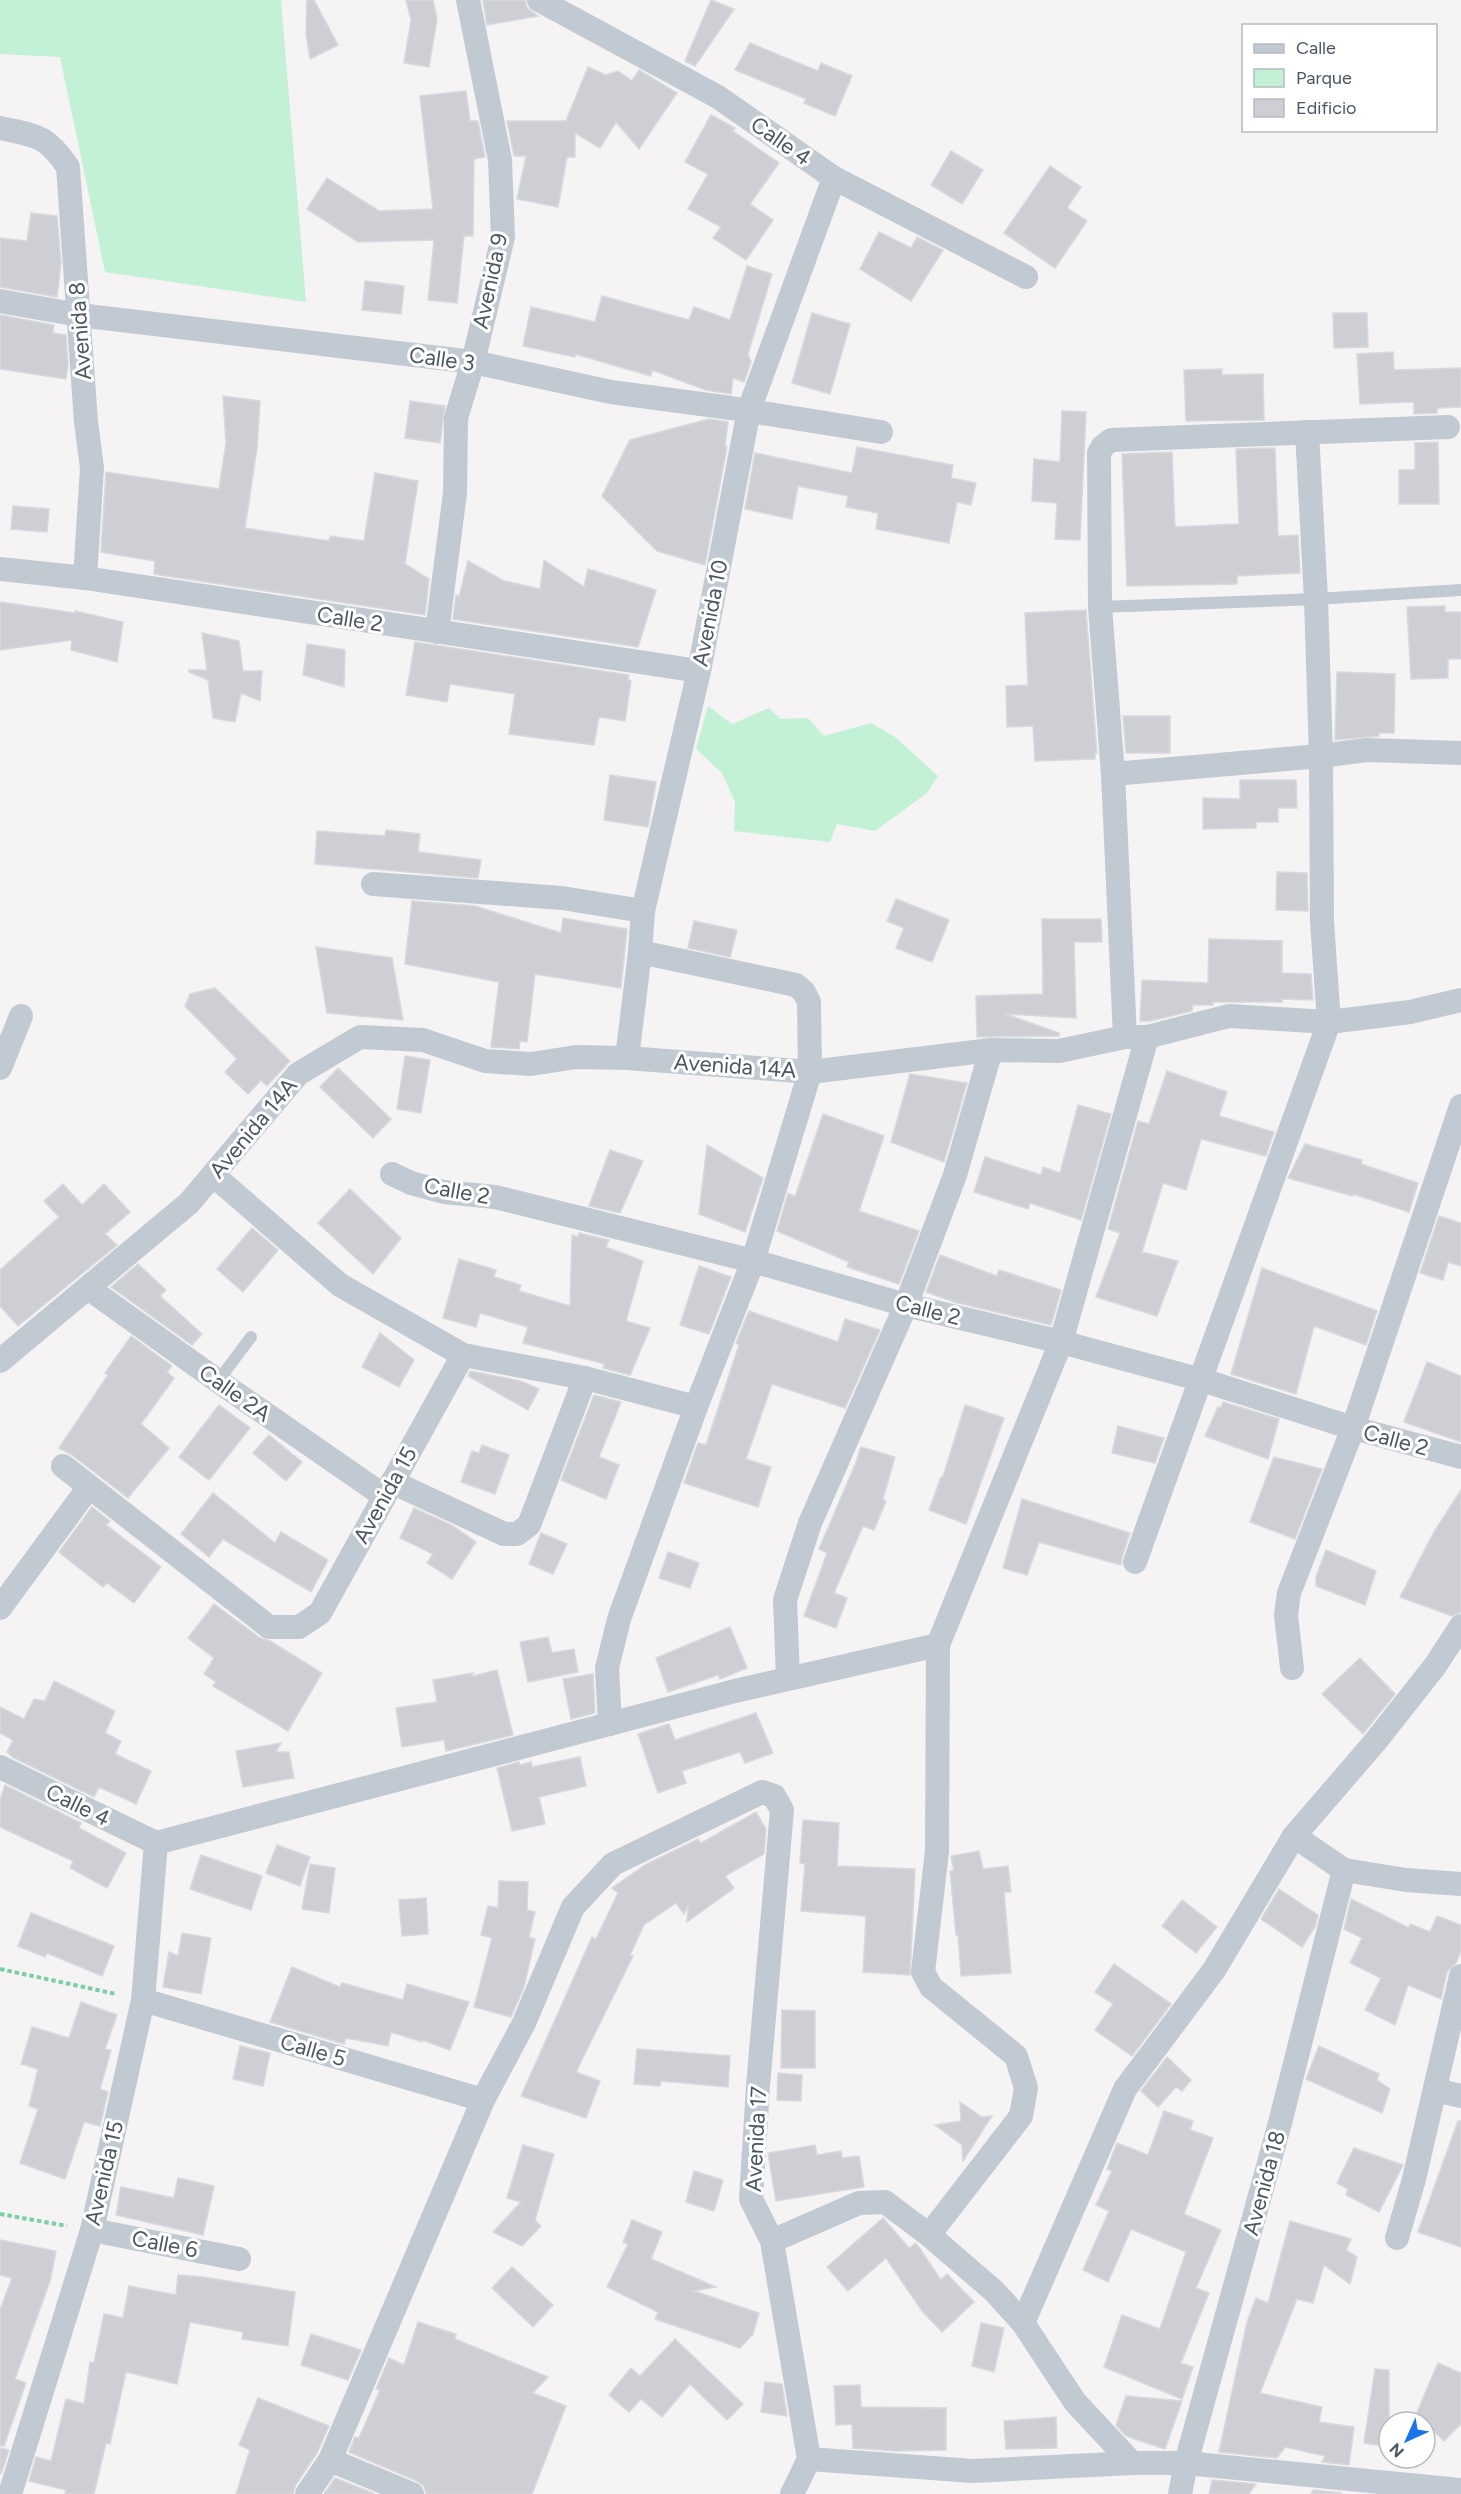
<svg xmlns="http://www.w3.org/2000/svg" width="1461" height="2494" font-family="Figtree,sans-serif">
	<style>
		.green { fill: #c3f1d5 }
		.building { fill: #cdcfd5; stroke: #d7d9de; stroke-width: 1.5 }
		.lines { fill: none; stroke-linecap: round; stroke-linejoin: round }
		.path { stroke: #7ad0a6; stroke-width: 4; stroke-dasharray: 4.5 3; stroke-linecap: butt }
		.lane { stroke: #c1cad2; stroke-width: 12 }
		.street { stroke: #c1cad2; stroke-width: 24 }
		.labels { text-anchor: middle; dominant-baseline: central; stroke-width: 6; stroke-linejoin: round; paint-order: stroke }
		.street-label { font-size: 22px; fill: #4a5661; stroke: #fff }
	</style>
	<rect width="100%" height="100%" fill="#f5f3f3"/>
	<g class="green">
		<polygon points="0,0 281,0 306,302 105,272 60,57 0,54"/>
		<polygon points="708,706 732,724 769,708 780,719 808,718 824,736 871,723 895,737 938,776 927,793 875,831 837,824 830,842 734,831 735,802 722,773 696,749"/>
	</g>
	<g class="building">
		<polygon points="307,0 314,0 338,45 310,59 306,34"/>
		<polygon points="406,0 433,0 437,19 429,67 404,63 411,20"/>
		<polygon points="483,0 525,0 527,8 538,16 487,25"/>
		<polygon points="711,0 734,9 695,66 685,61"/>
		<polygon points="750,43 818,71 821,63 852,76 835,116 804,103 806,99 735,70"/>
		<polygon points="588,67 606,75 618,71 632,81 639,70 677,93 639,149 616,122 600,148 575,133 575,157 567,157 558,207 517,199 526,156 514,156 507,121 566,121"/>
		<polygon points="466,91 470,121 478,121 485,157 474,159 473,236 464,236 457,303 428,300 434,240 358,242 307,209 327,178 379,211 433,209 420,96"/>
		<polygon points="711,115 735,128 733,131 779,163 750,204 773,220 746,260 713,238 721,227 688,209 708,174 685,162"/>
		<polygon points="951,151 983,170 962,204 931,185"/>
		<polygon points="1050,166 1081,187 1067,208 1087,221 1055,268 1004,233"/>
		<polygon points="31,213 57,216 61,263 57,297 0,287 0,238 27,241"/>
		<polygon points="879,232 911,248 917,237 943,250 911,301 860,269"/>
		<polygon points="747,266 772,274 748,354 751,362 744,382 733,378 731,394 706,390 652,370 651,376 575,354 575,357 523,346 531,307 595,322 602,296 689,320 694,307 730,320"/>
		<polygon points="365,281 404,286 401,314 362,310"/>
		<polygon points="812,313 850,324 830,394 792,383"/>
		<polygon points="1333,313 1367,313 1368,347 1334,348"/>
		<polygon points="0,315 54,325 53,333 66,335 68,365 66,379 0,369"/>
		<polygon points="1393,352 1394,370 1461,368 1461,407 1437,408 1437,413 1414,414 1414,402 1360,404 1357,354"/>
		<polygon points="1222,369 1222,375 1263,374 1264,420 1186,421 1184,370"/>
		<polygon points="223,396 260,401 257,448 245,528 329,541 330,536 364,541 375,473 418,481 405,564 429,579 425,615 154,574 155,561 101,552 106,472 219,489 226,443"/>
		<polygon points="410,401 445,406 440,443 405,438"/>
		<polygon points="1062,411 1086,412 1080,540 1055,539 1057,503 1032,501 1034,459 1060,462"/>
		<polygon points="709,419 728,422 725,447 727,447 705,565 657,551 602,496 630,440"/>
		<polygon points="1438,442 1439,504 1399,504 1399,470 1415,470 1415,443"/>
		<polygon points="857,447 953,465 951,478 976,483 971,505 957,502 949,543 876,529 878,513 846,507 848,496 798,486 792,519 745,509 755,453 852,473"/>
		<polygon points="1275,448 1278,536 1298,535 1300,573 1237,576 1237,584 1127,586 1122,454 1172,452 1175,527 1239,524 1236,449"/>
		<polygon points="13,506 49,509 47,532 11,529"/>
		<polygon points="544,560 584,587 588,569 656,590 638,647 453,619 456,595 459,597 468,561 504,581 540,589"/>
		<polygon points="0,602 75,613 75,611 123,622 117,662 71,650 72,640 0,650"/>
		<polygon points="1445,606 1445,612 1461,612 1461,659 1448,659 1448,678 1411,679 1407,607"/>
		<polygon points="1086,610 1097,753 1095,753 1095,759 1035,761 1033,726 1007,727 1006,686 1028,685 1025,613"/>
		<polygon points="202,633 239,641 243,671 262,671 260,701 241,693 235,722 213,718 208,680 189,672 189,670 207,670"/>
		<polygon points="415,642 629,675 628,680 631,681 625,721 599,717 594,745 509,734 515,694 450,684 447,702 406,695"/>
		<polygon points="307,644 345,650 344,687 303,675"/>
		<polygon points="1337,672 1395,674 1394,733 1379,733 1379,736 1335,740"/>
		<polygon points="1123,716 1170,716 1170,753 1126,753"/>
		<polygon points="610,775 656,782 648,827 604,820"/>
		<polygon points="1240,780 1296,780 1297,808 1278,808 1278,822 1256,822 1256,828 1203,829 1203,798 1240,799"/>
		<polygon points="386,830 420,834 418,852 481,860 478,878 315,864 317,831 385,836"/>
		<polygon points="1277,872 1307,873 1308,911 1276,910"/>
		<polygon points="896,899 949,920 932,962 896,948 904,928 887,921"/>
		<polygon points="412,901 475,906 561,933 563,918 627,929 621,988 535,974 527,1042 520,1041 519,1049 491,1047 499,982 405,964"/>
		<polygon points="1042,919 1101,919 1102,942 1074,942 1076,1018 1005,1014 1059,1033 1059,1036 977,1037 976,996 1043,994"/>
		<polygon points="694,921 737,930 730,957 688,948"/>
		<polygon points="1209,939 1282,941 1282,973 1311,974 1313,1000 1282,999 1282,1002 1213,1002 1213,1005 1193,1005 1192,1011 1150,1021 1140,1021 1142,980 1208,983"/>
		<polygon points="316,947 392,958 403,1020 327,1013"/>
		<polygon points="215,988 290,1061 267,1086 261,1080 248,1094 225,1072 237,1059 185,1006 190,994"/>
		<polygon points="405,1056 430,1060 421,1113 397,1109"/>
		<polygon points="338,1068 391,1119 373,1138 320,1087"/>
		<polygon points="1167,1071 1227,1092 1219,1116 1274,1132 1266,1156 1201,1139 1186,1190 1163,1183 1142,1252 1178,1261 1157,1316 1096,1297 1120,1233 1108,1229 1138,1121 1149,1124"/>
		<polygon points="910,1074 967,1083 944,1162 891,1142"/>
		<polygon points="1078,1105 1111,1114 1081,1220 1030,1203 1028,1209 974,1192 985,1157 1041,1175 1043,1167 1060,1173"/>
		<polygon points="823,1114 884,1136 859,1211 919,1231 899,1284 847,1267 849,1262 777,1231 788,1193 795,1197"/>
		<polygon points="1305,1144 1362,1160 1361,1164 1418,1183 1409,1212 1353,1194 1353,1196 1288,1178"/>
		<polygon points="707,1145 763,1178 745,1232 699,1214"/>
		<polygon points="610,1150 643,1161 620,1213 589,1206"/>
		<polygon points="63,1184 82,1205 104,1184 130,1212 105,1234 117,1245 18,1326 0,1306 0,1270 59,1217 44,1201"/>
		<polygon points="350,1189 401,1238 373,1274 318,1223"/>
		<polygon points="1439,1216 1461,1223 1461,1266 1448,1262 1443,1280 1420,1273"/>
		<polygon points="252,1228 278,1250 243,1292 217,1269"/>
		<polygon points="579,1233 609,1240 606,1247 643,1261 626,1321 650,1328 630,1375 603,1368 605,1364 523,1343 528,1327 480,1313 476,1327 443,1318 459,1259 496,1270 494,1277 521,1285 519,1291 570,1306 572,1235 578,1237"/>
		<polygon points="940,1255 997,1276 999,1270 1061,1290 1051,1325 954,1302 926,1292"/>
		<polygon points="138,1264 166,1290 160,1296 202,1334 192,1345 111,1287"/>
		<polygon points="699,1266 731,1277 709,1334 680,1325"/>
		<polygon points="1262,1268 1377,1311 1366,1345 1314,1326 1296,1394 1231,1374"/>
		<polygon points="749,1311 838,1342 845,1319 880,1330 845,1408 772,1384 746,1459 771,1467 758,1507 684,1483 698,1443 706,1445 739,1345 736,1343"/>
		<polygon points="380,1333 414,1360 399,1387 362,1367"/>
		<polygon points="131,1336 172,1366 167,1372 174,1378 141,1424 169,1448 128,1498 72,1455 59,1448 108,1375 105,1373"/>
		<polygon points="1427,1362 1461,1376 1461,1442 1404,1422"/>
		<polygon points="470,1371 521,1381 539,1389 528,1410 468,1376"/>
		<polygon points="594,1395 621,1402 599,1457 619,1465 606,1499 561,1480"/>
		<polygon points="1223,1402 1279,1419 1268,1459 1205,1436 1218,1407 1221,1408"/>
		<polygon points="219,1405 250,1428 209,1480 179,1457"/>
		<polygon points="965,1405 1004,1418 966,1524 929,1510 941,1477 943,1477"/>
		<polygon points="1118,1426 1164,1438 1155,1463 1112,1453"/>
		<polygon points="269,1435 302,1462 286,1481 253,1453"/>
		<polygon points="482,1445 509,1455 495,1494 461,1482 472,1451 479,1453"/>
		<polygon points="861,1447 895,1457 883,1499 886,1501 874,1530 863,1526 834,1593 847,1598 836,1628 804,1616 827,1553 819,1549 855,1465"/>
		<polygon points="1274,1457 1322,1469 1295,1539 1250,1522"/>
		<polygon points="1461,1490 1461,1612 1452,1616 1400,1597 1434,1532"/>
		<polygon points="213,1493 275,1543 281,1532 328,1560 311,1592 223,1539 209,1557 181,1534"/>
		<polygon points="1022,1499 1130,1533 1122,1557 1121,1565 1039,1542 1027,1575 1003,1568"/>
		<polygon points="92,1507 110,1521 106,1525 161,1567 134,1603 107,1583 103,1587 59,1552"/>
		<polygon points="414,1508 453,1526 476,1542 452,1579 427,1563 433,1554 400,1538"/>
		<polygon points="541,1533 567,1544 553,1574 529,1564"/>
		<polygon points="1326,1550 1376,1571 1365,1605 1316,1586 1316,1577"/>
		<polygon points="668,1552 699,1563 690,1588 659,1578"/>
		<polygon points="214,1604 260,1638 270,1641 322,1673 288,1731 213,1686 216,1682 204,1674 214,1658 188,1638"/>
		<polygon points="730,1627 747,1668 720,1679 718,1675 668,1692 656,1658"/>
		<polygon points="548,1637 552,1653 574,1649 578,1672 528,1682 520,1642"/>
		<polygon points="1360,1658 1395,1694 1363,1734 1322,1694"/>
		<polygon points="497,1670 513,1735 446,1751 444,1740 402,1747 396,1708 437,1702 433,1680 473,1673 473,1676"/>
		<polygon points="593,1674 595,1713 571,1719 563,1679"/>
		<polygon points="54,1681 115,1711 105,1733 121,1741 115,1754 151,1771 136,1804 99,1787 94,1797 14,1758 7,1752 13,1740 0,1733 0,1707 24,1719 34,1699 45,1701"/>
		<polygon points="756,1713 773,1753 745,1763 740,1752 682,1771 686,1783 658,1793 638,1734 669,1724 675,1740"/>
		<polygon points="281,1743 276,1752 289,1752 294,1778 243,1787 236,1751"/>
		<polygon points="580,1757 586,1786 539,1797 545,1824 512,1831 497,1768 519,1762 520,1765 531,1762 532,1767"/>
		<polygon points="5,1785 81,1823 79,1828 126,1853 107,1888 70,1868 73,1861 0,1827 0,1800"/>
		<polygon points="756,1812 766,1829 764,1854 725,1876 734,1888 687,1922 688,1905 684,1914 676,1903 644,1925 630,1955 633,1956 576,2072 600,2081 586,2118 521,2096 592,1937 596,1939 618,1893 612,1888 645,1865 698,1839 701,1843"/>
		<polygon points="803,1820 839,1823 837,1866 915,1869 910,1975 863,1972 866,1916 801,1911 805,1864 800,1863"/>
		<polygon points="277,1845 310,1857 300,1886 266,1873"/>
		<polygon points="979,1851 983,1869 1008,1866 1011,1892 1004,1892 1011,1973 961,1976 958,1935 956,1935 950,1871 954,1871 951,1856"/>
		<polygon points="201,1855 262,1876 251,1910 190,1889"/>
		<polygon points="310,1864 335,1868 329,1913 302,1909"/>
		<polygon points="499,1881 528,1882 527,1910 535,1912 529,1937 535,1939 524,1987 511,2017 474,2007 492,1938 481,1935 488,1906 498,1908"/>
		<polygon points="1279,1889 1318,1915 1315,1927 1302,1947 1261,1919"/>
		<polygon points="426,1898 428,1934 402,1936 399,1900"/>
		<polygon points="1351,1899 1409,1928 1410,1924 1430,1932 1437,1916 1461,1925 1461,1951 1456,1963 1447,1972 1441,1999 1408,1985 1395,2025 1365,2010 1381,1978 1350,1963 1362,1938 1344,1929"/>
		<polygon points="1182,1900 1217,1927 1196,1953 1162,1926"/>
		<polygon points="31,1913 114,1946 102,1976 47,1953 45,1957 18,1946"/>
		<polygon points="182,1933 211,1938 201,1994 163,1987 169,1952 178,1956"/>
		<polygon points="1114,1964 1171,2004 1132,2056 1095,2030 1113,2004 1095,1992"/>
		<polygon points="292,1967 340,1987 342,1983 403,2000 407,1984 469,2002 450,2050 422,2040 422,2042 391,2032 388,2046 346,2038 344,2044 270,2022"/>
		<polygon points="81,2002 117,2015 105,2049 111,2050 100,2089 108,2092 100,2126 84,2122 65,2179 20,2163 38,2109 29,2106 38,2069 21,2064 32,2027 69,2038"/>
		<polygon points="782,2010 815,2011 815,2068 781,2068"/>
		<polygon points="240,2046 270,2053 263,2086 233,2079"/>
		<polygon points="1319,2046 1379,2074 1377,2080 1390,2089 1382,2113 1306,2079"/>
		<polygon points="637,2049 730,2056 728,2087 661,2081 660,2086 634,2084"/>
		<polygon points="1167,2057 1191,2080 1182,2091 1176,2087 1158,2107 1141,2091"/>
		<polygon points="778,2073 802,2075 801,2101 777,2100"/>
		<polygon points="960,2102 982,2117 992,2116 963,2161 962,2145 935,2125 961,2121"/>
		<polygon points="1164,2111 1193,2121 1190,2130 1213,2138 1184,2214 1221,2230 1196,2288 1209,2293 1181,2363 1193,2367 1182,2399 1104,2367 1122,2315 1160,2329 1186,2252 1131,2229 1108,2282 1083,2270 1109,2211 1096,2205 1112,2171 1107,2169 1117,2143 1148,2155"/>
		<polygon points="1458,2121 1461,2121 1461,2247 1418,2232"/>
		<polygon points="523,2145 554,2154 535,2220 541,2226 522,2246 493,2232 521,2202 507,2198"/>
		<polygon points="815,2145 817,2155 841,2151 842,2158 859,2156 864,2187 776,2201 768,2153"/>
		<polygon points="1354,2148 1403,2165 1379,2212 1346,2195 1348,2189 1337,2183"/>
		<polygon points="694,2171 723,2180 714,2211 686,2202"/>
		<polygon points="178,2178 214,2186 203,2235 116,2215 121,2187 174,2198"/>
		<polygon points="883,2218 909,2248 916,2243 941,2280 947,2274 974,2302 942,2332 922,2311 886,2258 848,2291 827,2267"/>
		<polygon points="632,2220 662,2232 651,2259 716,2287 694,2291 759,2313 753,2334 740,2348 655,2319 658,2312 607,2287 628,2244 623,2242"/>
		<polygon points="1290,2221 1351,2239 1346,2250 1357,2257 1350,2284 1324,2265 1313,2303 1297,2299 1260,2393 1322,2407 1319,2422 1354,2427 1349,2465 1322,2462 1325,2456 1285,2447 1277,2458 1219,2452 1247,2322 1256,2298 1268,2303"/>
		<polygon points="0,2240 56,2251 50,2281 15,2379 26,2383 4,2446 0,2445 0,2310 12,2278 0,2275"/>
		<polygon points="512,2267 553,2305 533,2327 492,2288"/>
		<polygon points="178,2275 203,2277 295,2292 288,2346 242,2339 243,2332 190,2322 177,2384 126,2372 110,2444 106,2443 94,2494 65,2494 66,2490 29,2481 36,2457 51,2461 66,2399 84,2404 90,2362 94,2363 104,2314 123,2318 129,2286 176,2295"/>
		<polygon points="418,2322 456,2334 455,2339 548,2377 533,2393 566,2406 532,2494 426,2494 424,2486 417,2481 349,2452 355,2437 359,2438 380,2390 376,2389 389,2358 404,2365"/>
		<polygon points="981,2323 1004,2328 994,2372 972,2366"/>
		<polygon points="311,2334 361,2350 348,2380 301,2365"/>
		<polygon points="675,2339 743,2404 727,2420 690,2384 662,2417 641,2399 629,2412 609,2395 631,2368 640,2376"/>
		<polygon points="1438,2363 1461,2373 1461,2424 1444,2441 1434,2431 1426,2439 1425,2422 1413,2422"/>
		<polygon points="1375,2369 1389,2370 1389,2447 1364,2443"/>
		<polygon points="765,2382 782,2384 787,2416 761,2412"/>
		<polygon points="860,2385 861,2407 946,2408 946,2450 897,2451 853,2448 852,2424 836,2425 834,2386"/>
		<polygon points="1126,2396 1182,2401 1165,2449 1126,2436 1116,2425"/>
		<polygon points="258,2398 329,2426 317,2453 295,2486 293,2494 236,2494 250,2450 239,2445"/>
		<polygon points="1056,2417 1057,2448 1006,2449 1004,2421"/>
		<polygon points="0,2448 9,2450 1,2474 0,2474"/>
		<polygon points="335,2478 375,2494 324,2494"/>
		<polygon points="1212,2480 1256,2484 1249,2494 1209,2494"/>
		<polygon points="1313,2490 1342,2493 1311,2494"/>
	</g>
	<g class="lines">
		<g class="path">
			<polyline points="0,1969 116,1994"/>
			<polyline points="0,2214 67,2226"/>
		</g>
		<g class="lane">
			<polyline points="1100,607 1316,599 1461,590"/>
			<polyline points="218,1381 251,1337"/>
		</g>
		<g class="street">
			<polyline points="539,0 718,97 834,178 1026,277"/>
			<path d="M0,128C37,136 46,135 68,167L86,422L92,468L85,578"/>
			<polyline points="0,301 79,315 473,362 611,392 731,408 881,432"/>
			<polyline points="0,569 85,578 699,671"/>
			<polyline points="437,632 455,493 456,418 473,362 503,237 500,160 468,0"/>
			<polyline points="1113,774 1321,756 1367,750 1461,753"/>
			<polyline points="373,884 562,898 643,911"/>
			<polyline points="1125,1037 1113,774 1100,607 1099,453 1103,446 1111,440 1448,427"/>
			<polyline points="627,1058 640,952 643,911 699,671 749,410 834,178"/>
			<polyline points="0,1068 21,1016"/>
			<polyline points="392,1174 411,1183 444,1192 495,1197 753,1261 906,1305 1061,1342 1202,1380 1353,1428 1461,1457"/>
			<polyline points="213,1175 340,1285 463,1355 585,1378 696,1407"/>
			<polyline points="88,1288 218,1381 384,1496"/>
			<polyline points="0,1361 189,1203 298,1074 360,1037 423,1040 485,1061 531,1064 576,1057 627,1058 810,1072 991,1050 1059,1051 1125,1037 1147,1037 1229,1016 1329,1022 1410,1012 1461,1000"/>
			<polyline points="63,1466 269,1627 299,1627 320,1613 463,1355"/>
			<polyline points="392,1482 504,1534 517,1534 529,1525 585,1378"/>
			<polyline points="1135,1562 1329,1022 1322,922 1321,756 1316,599 1307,432"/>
			<polyline points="0,1608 89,1487"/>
			<polyline points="1292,1668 1286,1615 1289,1593 1353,1428 1461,1106"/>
			<polyline points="788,1678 785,1600 810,1523 906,1305 955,1175 991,1050"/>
			<polyline points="610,1724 607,1668 619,1619 696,1407 753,1261 810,1072 809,1002 804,992 796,985 640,952"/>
			<polyline points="0,1767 156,1843"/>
			<polyline points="1294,1836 1344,1870 1406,1880 1461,1884"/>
			<polyline points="156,1843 735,1691 938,1645"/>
			<polyline points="143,2000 483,2100"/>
			<polyline points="1435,2090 1461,2096"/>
			<polyline points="92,2230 239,2259"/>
			<polyline points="929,2235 1021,2116 1026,2088 1016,2056 931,1987 923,1972 937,1851 938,1645 1061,1342 1147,1037"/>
			<polyline points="1397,2238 1414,2179 1461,1976"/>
			<polyline points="772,2241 859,2203 885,2202 929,2235 994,2291 1023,2323 1075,2402 1132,2463"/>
			<polyline points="1023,2323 1125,2089 1214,1970 1294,1836 1375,1742 1435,1666 1461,1626"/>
			<polyline points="809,2459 973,2471 1132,2463 1186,2463 1461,2490"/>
			<polyline points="330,2460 412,2494"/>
			<polyline points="10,2494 92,2230 143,2000 156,1843"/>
			<polyline points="307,2494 330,2460 483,2100 524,2023 573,1907 613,1864 762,1792 774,1796 782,1810 758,2086 751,2199 772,2241 809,2459 792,2494"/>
			<polyline points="1180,2494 1186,2463 1280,2123 1344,1870"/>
		</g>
	</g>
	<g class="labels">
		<g class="street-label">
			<text transform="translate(781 141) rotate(35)">Calle 4</text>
			<text transform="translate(490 281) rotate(-78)">Avenida 9</text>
			<text transform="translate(80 331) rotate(-94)">Avenida 8</text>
			<text transform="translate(442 359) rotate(8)">Calle 3</text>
			<text transform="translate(710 613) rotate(-79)">Avenida 10</text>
			<text transform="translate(350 619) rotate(9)">Calle 2</text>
			<text transform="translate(735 1066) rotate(4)">Avenida 14A</text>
			<text transform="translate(253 1128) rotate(-50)">Avenida 14A</text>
			<text transform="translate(457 1191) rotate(10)">Calle 2</text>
			<text transform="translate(928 1310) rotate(14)">Calle 2</text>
			<text transform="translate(235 1393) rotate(35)">Calle 2A</text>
			<text transform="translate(1396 1440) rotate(15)">Calle 2</text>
			<text transform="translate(385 1495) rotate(-61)">Avenida 15</text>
			<text transform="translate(78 1805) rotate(26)">Calle 4</text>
			<text transform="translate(313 2050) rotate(16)">Calle 5</text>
			<text transform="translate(756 2139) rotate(-87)">Avenida 17</text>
			<text transform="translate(104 2173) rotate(-77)">Avenida 15</text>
			<text transform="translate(1264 2183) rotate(-75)">Avenida 18</text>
			<text transform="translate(165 2244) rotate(11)">Calle 6</text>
		</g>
	</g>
	<rect x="1242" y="24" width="195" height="108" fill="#ffffff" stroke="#b7bbc0" stroke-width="1.5"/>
	<rect x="1254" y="44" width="30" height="9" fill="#c1cad2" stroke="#b7bbc0" stroke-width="1.5"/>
	<text x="1296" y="54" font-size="18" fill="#4a5661">Calle</text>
	<rect x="1254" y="69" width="30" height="18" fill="#c3f1d5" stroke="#b7bbc0" stroke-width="1.5"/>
	<text x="1296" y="84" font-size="18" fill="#4a5661">Parque</text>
	<rect x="1254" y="99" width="30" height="18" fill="#cdcfd5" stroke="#b7bbc0" stroke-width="1.5"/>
	<text x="1296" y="114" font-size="18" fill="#4a5661">Edificio</text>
	<g transform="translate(1407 2440) rotate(225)"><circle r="28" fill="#ffffff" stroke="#b7bbc0" stroke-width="1.5"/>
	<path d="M0-4.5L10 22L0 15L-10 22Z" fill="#1a73e8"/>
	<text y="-9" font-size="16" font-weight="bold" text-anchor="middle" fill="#4a5661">N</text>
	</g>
</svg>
